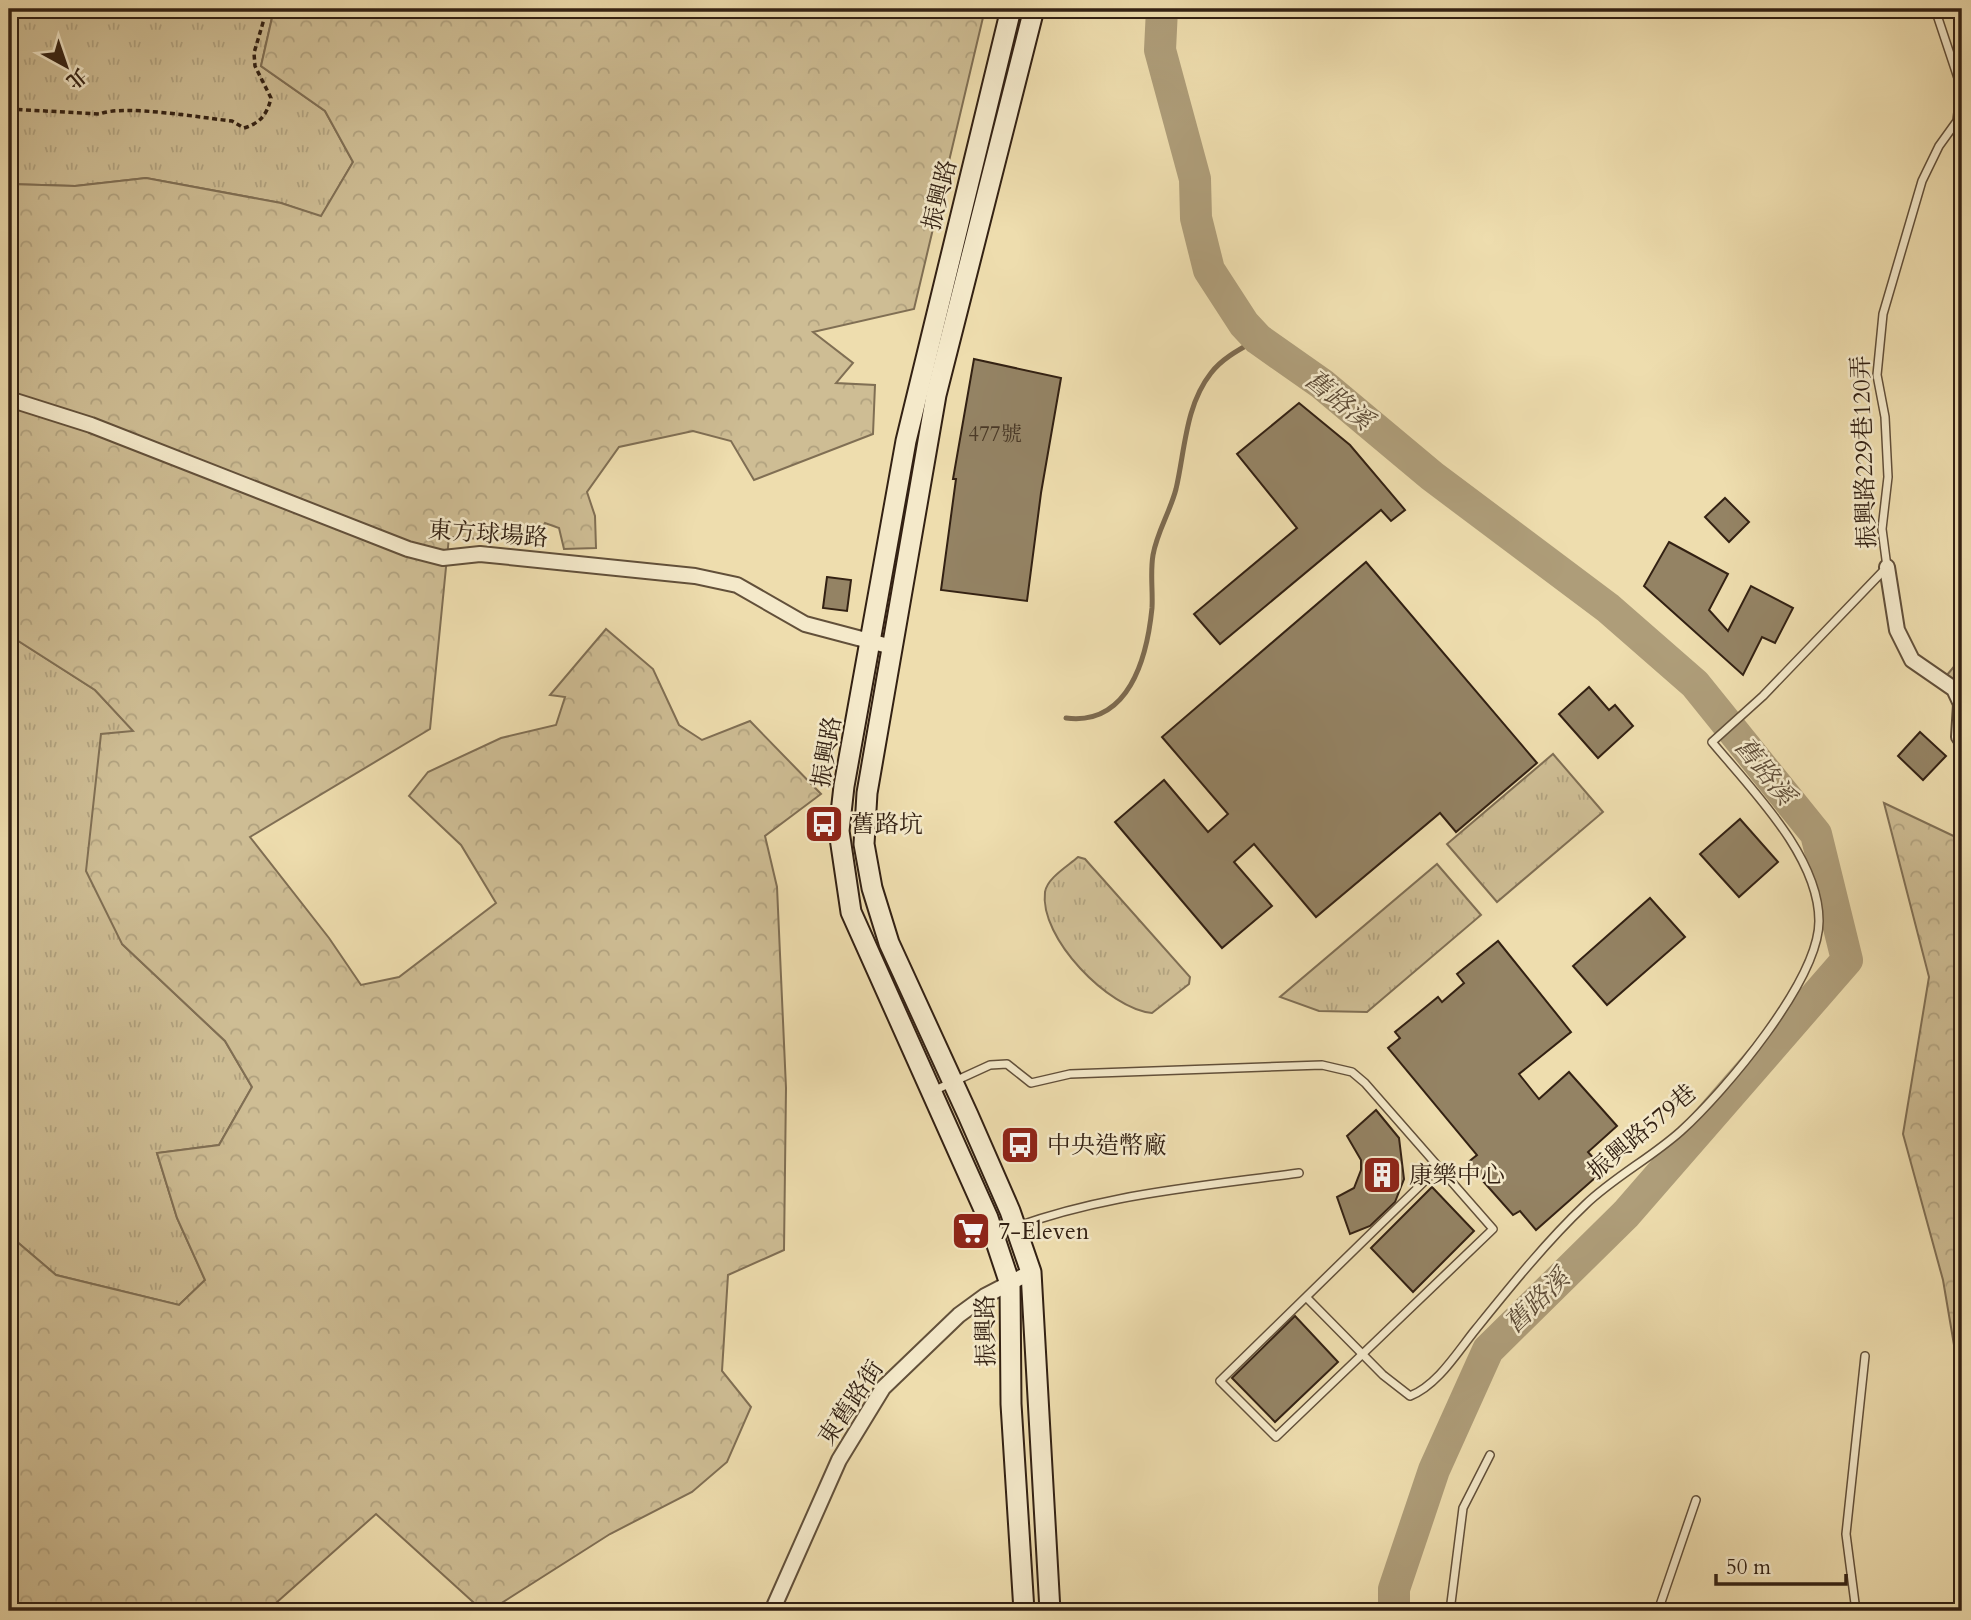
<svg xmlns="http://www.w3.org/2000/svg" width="1971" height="1620" font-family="Cardo,'Noto Serif TC',serif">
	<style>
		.grass { fill: url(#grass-tufts); stroke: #806f54; stroke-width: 2 }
		.forest { fill: url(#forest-crowns); stroke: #806f54; stroke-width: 2 }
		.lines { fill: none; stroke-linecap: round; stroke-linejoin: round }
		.stream { stroke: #7d6b50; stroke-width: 5 }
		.river { stroke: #ae9d79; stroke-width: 32 }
		.building { fill: #948364; stroke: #332113; stroke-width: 2 }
		.lane-casing { stroke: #62503a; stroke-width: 10 }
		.street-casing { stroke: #62503a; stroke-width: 18 }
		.secondary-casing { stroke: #332113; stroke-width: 23 }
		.path { stroke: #332113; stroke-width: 3.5; stroke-dasharray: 5 3.5; stroke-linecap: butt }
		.lane { stroke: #f4e9ca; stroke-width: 7 }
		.street { stroke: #f4e9ca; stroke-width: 14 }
		.secondary { stroke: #f4e9ca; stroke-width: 19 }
		.labels { text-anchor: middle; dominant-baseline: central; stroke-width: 5; stroke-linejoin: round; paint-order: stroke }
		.number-label { font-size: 21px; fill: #4b3a27 }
		.street-label { font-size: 24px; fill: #332113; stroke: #f4e9ca }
		.poi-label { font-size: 24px; fill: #332113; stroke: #f4e9ca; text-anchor: start }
		.water-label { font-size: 26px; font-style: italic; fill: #5e4c37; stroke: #f4e9ca }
	</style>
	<defs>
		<pattern id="grass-tufts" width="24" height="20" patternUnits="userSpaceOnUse" patternTransform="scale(1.75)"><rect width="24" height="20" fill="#cebd94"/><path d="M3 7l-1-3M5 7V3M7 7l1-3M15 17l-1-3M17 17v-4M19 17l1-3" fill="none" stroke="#b1a27f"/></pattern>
		<pattern id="forest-crowns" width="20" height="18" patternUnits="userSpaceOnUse" patternTransform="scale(1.75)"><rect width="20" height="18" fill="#cebd94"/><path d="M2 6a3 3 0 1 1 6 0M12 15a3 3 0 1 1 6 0" fill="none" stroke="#b1a27f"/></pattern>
	</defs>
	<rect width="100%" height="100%" fill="#eeddae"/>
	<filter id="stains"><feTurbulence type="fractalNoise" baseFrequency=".00286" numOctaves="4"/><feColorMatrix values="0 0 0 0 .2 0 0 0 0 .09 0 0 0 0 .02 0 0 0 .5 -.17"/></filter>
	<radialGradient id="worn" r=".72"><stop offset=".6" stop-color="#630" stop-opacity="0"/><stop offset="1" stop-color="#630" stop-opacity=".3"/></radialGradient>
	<g class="grass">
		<polygon points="9,9 274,9 261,66 325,111 353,162 321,217 281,203 146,178 75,186 9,184"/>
		<polygon points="9,635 95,690 134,731 122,944 225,1041 252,1087 219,1145 157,1153 177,1218 205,1280 179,1305 56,1275 9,1235"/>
		<polygon points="1553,754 1603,812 1497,902 1447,844"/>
		<path d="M1078,857L1085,859L1190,977L1189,984L1152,1013C1109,1009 1039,938 1045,892C1047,878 1068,866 1078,857Z"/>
		<polygon points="1437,864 1481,915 1367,1012 1319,1011 1280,997"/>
	</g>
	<g class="forest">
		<polygon points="274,9 985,9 914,309 813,332 853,363 836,383 875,385 873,434 754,480 731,441 693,431 619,447 587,492 595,516 596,548 564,549 559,528 545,523 536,542 449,537 430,729 250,837 329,938 361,985 399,977 496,903 461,845 409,796 428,772 501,738 556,725 565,697 550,695 606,629 653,669 679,725 702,740 750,721 821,794 765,836 777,887 786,1088 784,1250 728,1275 722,1371 751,1407 727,1462 692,1492 610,1534 489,1611 483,1611 376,1514 267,1611 9,1611 9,1235 56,1275 179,1305 205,1280 177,1218 157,1153 219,1145 252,1087 225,1041 122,944 86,871 101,734 133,731 95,690 9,635 9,184 75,186 146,178 281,203 321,216 353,162 325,111 261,66"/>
		<polygon points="1962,657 1962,688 1947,675"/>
		<polygon points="1884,803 1962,840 1962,1392 1943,1280 1903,1134 1929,977"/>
	</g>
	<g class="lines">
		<path class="stream" d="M1066,718C1129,726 1147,658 1152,608C1153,590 1150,573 1153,555C1157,532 1170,512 1176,489C1185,451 1185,406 1211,373C1222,358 1242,348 1258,339"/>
		<polyline class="river" points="1162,9 1160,50 1195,179 1196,218 1209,270 1244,324 1258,339 1322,384 1432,476 1608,608 1695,684 1816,834 1847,960 1626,1214 1488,1350 1434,1470 1394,1589 1394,1611"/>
	</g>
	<g class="building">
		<polygon points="974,359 1061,378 1041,493 1027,601 941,590 956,479 953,479"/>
		<polygon points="1299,403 1350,445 1405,510 1391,521 1381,510 1220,644 1194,614 1297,528 1237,454"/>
		<polygon points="1725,498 1749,522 1729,542 1705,517"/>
		<polygon points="1669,542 1728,574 1709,610 1728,631 1751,586 1793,608 1775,643 1762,637 1743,675 1644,586"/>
		<polygon points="1366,562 1537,763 1456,832 1440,813 1316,917 1254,844 1234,862 1272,906 1222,948 1115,822 1164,780 1208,832 1228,814 1162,737"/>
		<polygon points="827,577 851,580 847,611 823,608"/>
		<polygon points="1589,687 1609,710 1615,705 1633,726 1598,758 1559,714"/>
		<polygon points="1920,732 1946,756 1923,780 1898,756"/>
		<polygon points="1740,819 1778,862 1739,897 1700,854"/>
		<polygon points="1650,898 1685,937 1607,1005 1573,966"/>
		<polygon points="1498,941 1571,1032 1519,1074 1539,1099 1569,1072 1617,1126 1588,1152 1604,1170 1536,1230 1520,1211 1513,1215 1467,1163 1477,1155 1388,1048 1400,1038 1395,1032 1438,997 1442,1002 1464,983 1457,974"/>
		<polygon points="1376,1110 1399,1138 1404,1179 1395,1202 1370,1226 1350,1234 1337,1197 1354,1188 1361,1170 1361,1160 1347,1136"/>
		<polygon points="1432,1187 1474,1231 1413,1292 1371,1248"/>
		<polygon points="1295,1316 1338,1362 1275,1422 1232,1378"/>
	</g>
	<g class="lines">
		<g class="lane-casing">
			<g id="lane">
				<polyline points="931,1092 990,1065 1007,1064 1031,1083 1070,1074 1322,1065 1352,1072 1365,1083 1493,1229 1276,1437 1220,1381 1438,1168"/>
				<path d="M995,1235C1091,1195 1197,1187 1299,1173"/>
				<path d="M1307,1298L1383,1375L1410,1396C1438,1385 1458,1351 1476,1329C1510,1287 1546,1242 1585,1205C1614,1177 1651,1158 1681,1131C1725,1091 1819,980 1819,921C1819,856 1751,789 1712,742L1763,696L1887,567L1882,529L1888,477L1885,417L1877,375L1883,314L1922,181L1939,146L1957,121L1961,87L1935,9"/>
				<polyline points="1450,1611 1463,1508 1490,1455"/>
				<polyline points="1658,1611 1696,1500"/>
				<polyline points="1856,1611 1846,1534 1865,1356"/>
			</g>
		</g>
		<g class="street-casing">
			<g id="street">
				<polyline points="9,399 91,425 408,549 443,558 480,554 695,576 737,585 805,624 892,647"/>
				<polyline points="1887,567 1897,630 1912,660 1954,689 1961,704 1959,737 1962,740"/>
				<polyline points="772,1611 839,1460 883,1388 959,1315 985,1296 1031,1272"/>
			</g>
		</g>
		<g class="secondary-casing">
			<g id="secondary">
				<polyline points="1011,9 906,441 844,786 839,831 851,912 988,1218 1010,1284 1011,1404 1024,1611"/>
				<polyline points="1034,9 936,395 867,793 864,844 872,888 889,943 968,1115 1010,1211 1031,1272 1050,1611"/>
			</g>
		</g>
		<path class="path" d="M9,109L100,114C123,104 203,118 232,121L244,128C260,123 267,115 271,98L255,66L254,53L267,9"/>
		<use href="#lane" class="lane"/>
		<use href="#street" class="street"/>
		<use href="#secondary" class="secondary"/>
	</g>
	<defs>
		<g id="bus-square" transform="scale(2.0125)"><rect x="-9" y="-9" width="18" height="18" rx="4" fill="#8f2418" stroke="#f4e9ca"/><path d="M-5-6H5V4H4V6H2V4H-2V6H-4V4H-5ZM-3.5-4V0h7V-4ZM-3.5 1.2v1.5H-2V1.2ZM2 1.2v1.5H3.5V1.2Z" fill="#fff"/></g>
		<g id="building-square" transform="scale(2.0125)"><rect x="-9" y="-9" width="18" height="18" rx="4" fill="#8f2418" stroke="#f4e9ca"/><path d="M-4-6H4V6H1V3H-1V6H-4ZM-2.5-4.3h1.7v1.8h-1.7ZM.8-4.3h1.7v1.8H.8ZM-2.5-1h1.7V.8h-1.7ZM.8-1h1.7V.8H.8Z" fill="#fff"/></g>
		<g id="supermarket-square" transform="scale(2.0125)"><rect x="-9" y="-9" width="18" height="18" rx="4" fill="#8f2418" stroke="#f4e9ca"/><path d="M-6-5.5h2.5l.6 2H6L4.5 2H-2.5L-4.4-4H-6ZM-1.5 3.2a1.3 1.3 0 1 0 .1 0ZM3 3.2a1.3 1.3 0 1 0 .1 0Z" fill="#fff"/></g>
	</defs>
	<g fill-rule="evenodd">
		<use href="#bus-square" x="824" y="824"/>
		<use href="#bus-square" x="1020" y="1145"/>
		<use href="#building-square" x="1382" y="1175"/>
		<use href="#supermarket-square" x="971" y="1231"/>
	</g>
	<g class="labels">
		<g class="number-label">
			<text x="995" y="434">477號</text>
		</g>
		<g class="street-label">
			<text transform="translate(940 195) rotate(-76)">振興路</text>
			<text transform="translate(1864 452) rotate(-92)">振興路229巷120弄</text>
			<text transform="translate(488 534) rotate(4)">東方球場路</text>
			<text transform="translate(827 752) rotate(-80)">振興路</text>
			<text transform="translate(1642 1132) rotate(-40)">振興路579巷</text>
			<text transform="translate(986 1331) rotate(-91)">振興路</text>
			<text transform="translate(851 1403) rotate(-56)">東舊路街</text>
		</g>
		<g class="poi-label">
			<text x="851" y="824">舊路坑</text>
			<text x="1047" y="1145">中央造幣廠</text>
			<text x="1409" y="1175">康樂中心</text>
			<text x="998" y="1231">7-Eleven</text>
		</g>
		<g class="water-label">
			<text transform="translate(1339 400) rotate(39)">舊路溪</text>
			<text transform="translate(1765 771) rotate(51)">舊路溪</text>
			<text transform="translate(1537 1301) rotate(-44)">舊路溪</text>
		</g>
	</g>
	<rect width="1971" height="1620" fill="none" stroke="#eeddae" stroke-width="35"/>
	<rect x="10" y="10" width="1950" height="1599" fill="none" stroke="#332113" stroke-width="3.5"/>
	<rect x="18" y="18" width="1936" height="1585" fill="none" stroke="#332113" stroke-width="2"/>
	<g transform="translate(66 66) rotate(140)" stroke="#f4e9ca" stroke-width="5" paint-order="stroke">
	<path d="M0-5L12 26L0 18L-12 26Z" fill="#332113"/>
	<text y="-10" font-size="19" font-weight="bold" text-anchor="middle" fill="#332113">北</text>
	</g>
	<path d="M1716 1574v10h130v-10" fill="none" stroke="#332113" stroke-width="3.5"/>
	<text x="1726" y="1574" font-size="21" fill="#332113" stroke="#f4e9ca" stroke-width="5" paint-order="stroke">50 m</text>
	<rect width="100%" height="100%" filter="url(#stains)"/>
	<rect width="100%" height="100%" fill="url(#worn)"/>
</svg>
